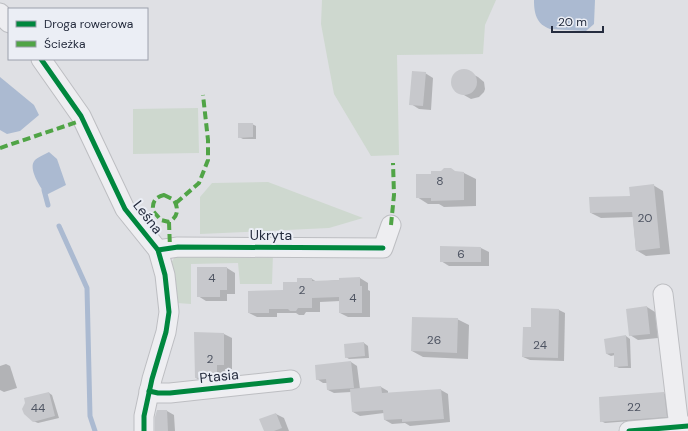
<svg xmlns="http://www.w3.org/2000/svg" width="688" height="431" font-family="'DM Sans',sans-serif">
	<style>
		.green { fill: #ced8cf }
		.water { fill: #abbad1 }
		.shadow { fill: #0003 }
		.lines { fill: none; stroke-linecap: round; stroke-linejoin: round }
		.stream { stroke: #abbad1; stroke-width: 5 }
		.building { fill: #c7c8cc }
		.minor-casing { stroke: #bdbec2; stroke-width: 21 }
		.minor { stroke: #eeeef1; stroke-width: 19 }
		.quiet { stroke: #50a446; stroke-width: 4; stroke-dasharray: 8 4; stroke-linecap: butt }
		.cycleway-casing { stroke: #ebeef5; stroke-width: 8 }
		.cycleway { stroke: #00873e; stroke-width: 5 }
		.labels { text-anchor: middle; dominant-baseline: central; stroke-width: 4; stroke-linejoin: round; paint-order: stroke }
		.number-label { font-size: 12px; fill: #4e5462 }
		.street-label { font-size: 14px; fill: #252c3e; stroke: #ebeef5 }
	</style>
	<rect width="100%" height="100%" fill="#dfe0e4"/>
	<g class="green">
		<polygon points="322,0 496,0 485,25 483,54 397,55 399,155 371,156 334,94 321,24"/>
		<polygon points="198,108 199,153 133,154 133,109"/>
		<polygon points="268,182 363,218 329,228 200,234 200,197 212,183"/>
		<polygon points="273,253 272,284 240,284 238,263 191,264 191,304 177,303 171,263 176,255"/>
	</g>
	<g class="water">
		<path d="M534,0H595L594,24L586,31L550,29C536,24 534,13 534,0Z"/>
		<polygon points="0,77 34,105 39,115 20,131 7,134 0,130"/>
		<path d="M49,152L57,159L66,185L46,195C41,188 27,168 35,160C38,157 44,155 49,152Z"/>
	</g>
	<g class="shadow">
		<polygon points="466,71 478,77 484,82 485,89 484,92 479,97 471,99 455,90 452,83 453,79 458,72"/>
		<polygon points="425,73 433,78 431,110 419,109 411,104"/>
		<polygon points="252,124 256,126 256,139 243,139 239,137"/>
		<polygon points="457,172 464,173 476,179 476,206 444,207 439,204 428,204 417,197 432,175"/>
		<polygon points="653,185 663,191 670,254 646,256 636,250 633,217 601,218 591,213 631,197"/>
		<polygon points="481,248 489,252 489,266 449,266 441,261"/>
		<polygon points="198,268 227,268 235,273 235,294 227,294 227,301 206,301 198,296"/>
		<polygon points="360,278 368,283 368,290 370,291 370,317 348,317 340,313 340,301 320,302 320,312 306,312 304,315 299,315 296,313 277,313 277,317 257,317 249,313 298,283 312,279 317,282"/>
		<polygon points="647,307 655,312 658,338 638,340 630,335"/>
		<polygon points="559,310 565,313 564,361 530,360 523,357 532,328"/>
		<polygon points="457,319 469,325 468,359 423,357 412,351"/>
		<polygon points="195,333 224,334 232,338 232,369 225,369 224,381 204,382 196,378"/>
		<polygon points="626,336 630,339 631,368 619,368 615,366 615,355 611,356 607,354 605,340"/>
		<polygon points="364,343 368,346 369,358 349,359 346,357"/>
		<polygon points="351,362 357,366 360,389 381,387 388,391 388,394 441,390 448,394 450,422 410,426 405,423 392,424 385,420 384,413 360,416 353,412 351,392 334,393 328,390 327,383 323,383 317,379"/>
		<polygon points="6,364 10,366 17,388 4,392 0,390 0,366"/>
		<polygon points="49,393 52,395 59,418 38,423 33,421"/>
		<polygon points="664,393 667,396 670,418 605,423 601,421"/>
		<polygon points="167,411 174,415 175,431 156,431"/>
		<polygon points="276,414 284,418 289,431 265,431"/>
	</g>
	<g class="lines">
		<g class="stream">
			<polyline points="44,190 48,205"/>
			<polyline points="59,226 87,288 90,416 95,431"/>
		</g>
	</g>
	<g class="building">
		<circle cx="464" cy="82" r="13"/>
		<polygon points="412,71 426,72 423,106 409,105"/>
		<polygon points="238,123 253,123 253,137 238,138"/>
		<polygon points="444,168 451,168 455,171 464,172 464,200 431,201 431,198 416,198 416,174 431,174 431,171 441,171"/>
		<polygon points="654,184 660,248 636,251 632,212 590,213 589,197 630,196 629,187"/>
		<polygon points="440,246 481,247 481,262 440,262"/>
		<polygon points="197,267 227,267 227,290 220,290 220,297 197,297"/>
		<polygon points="360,277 360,286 362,286 362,313 339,313 339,297 312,298 312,308 298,308 296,311 290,311 288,309 269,309 269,313 248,313 248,291 283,290 283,282 297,282 297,278 312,278 312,281 339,280 339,278"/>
		<polygon points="647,306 650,334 629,336 626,309"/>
		<polygon points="531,308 559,309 558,358 522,357 523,327 531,327"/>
		<polygon points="412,317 458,318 457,353 411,351"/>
		<polygon points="194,332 224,333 224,365 217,365 217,377 195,378"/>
		<polygon points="626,335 628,366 614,367 614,353 606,354 604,339"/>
		<polygon points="364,342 365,356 345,358 344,344"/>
		<polygon points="351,361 354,388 327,390 326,379 316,380 315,365"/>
		<polygon points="381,386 382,393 441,389 444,419 402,422 402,419 384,420 383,410 352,412 350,389"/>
		<polygon points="49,392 55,416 33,422 24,414 22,409 25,403 24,398"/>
		<polygon points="664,392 667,417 600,422 599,397"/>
		<polygon points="157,410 167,410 168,431 155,431 155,417"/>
		<polygon points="276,413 282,428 274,431 264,431 259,419"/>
	</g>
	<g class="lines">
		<g class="minor-casing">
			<g id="minor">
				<polyline points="0,13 9,23"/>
				<polyline points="41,59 81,116 125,209 158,250 165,275 169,312 166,332 152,379 144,416 144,431"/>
				<polyline points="158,250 178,247 383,248 391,225"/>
				<polyline points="663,294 679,427"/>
				<polyline points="149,391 158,393 170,393 291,380"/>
				<polyline points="629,431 688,426"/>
			</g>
		</g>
		<use href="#minor" class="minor"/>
		<g class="quiet">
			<polyline points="0,148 83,120"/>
			<path d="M164,195L174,200C179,209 178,217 169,222L161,220L153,211C152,202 155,197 164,195Z"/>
			<polyline points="176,203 199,183 208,160 208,140 203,95"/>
			<polyline points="169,222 170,248"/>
			<polyline points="391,225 394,195 393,163"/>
		</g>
		<g class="cycleway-casing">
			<g id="cycleway">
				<polyline points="41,59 81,116 125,209 158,250 165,275 169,312 166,332 152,379 144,416 144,431"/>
				<polyline points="158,250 178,247 383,248"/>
				<polyline points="149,391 158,393 170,393 291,380"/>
				<polyline points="629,431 688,426"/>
			</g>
		</g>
		<use href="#cycleway" class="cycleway"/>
	</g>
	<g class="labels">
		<g class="number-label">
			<text x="440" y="181">8</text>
			<text x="645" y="218">20</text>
			<text x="461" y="254">6</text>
			<text x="212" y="278">4</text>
			<text x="302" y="290">2</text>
			<text x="353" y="298">4</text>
			<text x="434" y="340">26</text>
			<text x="540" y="345">24</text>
			<text x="210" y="359">2</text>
			<text x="634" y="407">22</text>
			<text x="38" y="408">44</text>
		</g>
		<g class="street-label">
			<text transform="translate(148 217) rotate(52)">Leśna</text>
			<text x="271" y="235">Ukryta</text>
			<text transform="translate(219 376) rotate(-6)">Ptasia</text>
		</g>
	</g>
	<rect x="8" y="8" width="140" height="52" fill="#ebeef5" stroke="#9ca0ac"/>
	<rect x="16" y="21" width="20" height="6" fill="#00873e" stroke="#9ca0ac"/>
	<text x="44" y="28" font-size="12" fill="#252c3e">Droga rowerowa</text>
	<rect x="16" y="41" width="20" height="6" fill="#50a446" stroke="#9ca0ac"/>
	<text x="44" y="48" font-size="12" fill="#252c3e">Ścieżka</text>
	<path d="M552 26v6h51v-6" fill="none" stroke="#252c3e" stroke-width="2"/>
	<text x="558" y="26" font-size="12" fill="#252c3e" stroke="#ebeef5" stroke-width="3" paint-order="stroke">20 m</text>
</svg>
